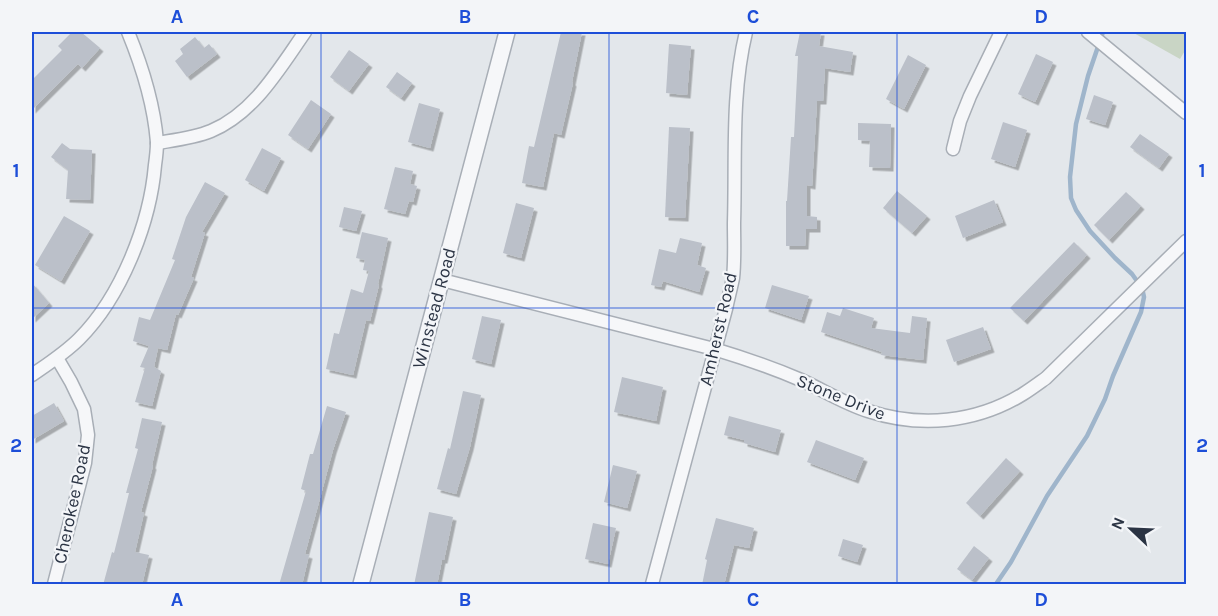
<svg xmlns="http://www.w3.org/2000/svg" width="1218" height="616" font-family="Karla,sans-serif">
	<style>
		.green { fill: #c9d5c5 }
		.lines { fill: none; stroke-linecap: round; stroke-linejoin: round }
		.stream { stroke: #9fb5cb; stroke-width: 4.5 }
		.building { fill: #bbc0c9; filter: url(#shadow) }
		.minor-casing { stroke: #a8aeb6; stroke-width: 15 }
		.tertiary-casing { stroke: #a8aeb6; stroke-width: 18 }
		.minor { stroke: #f6f7f9; stroke-width: 12 }
		.tertiary { stroke: #f6f7f9; stroke-width: 15 }
		.grid { fill: none; stroke: #1d4ed8; stroke-width: 1.5; stroke-opacity: 0.55 }
		.labels { text-anchor: middle; dominant-baseline: central; stroke-width: 4.5; stroke-linejoin: round; paint-order: stroke }
		.street-label { font-size: 18px; fill: #2b3444; stroke: #f3f5f8 }
		.neatline { fill: none; stroke: #1d4ed8; stroke-width: 2 }
		.grid-label { font-size: 20px; text-anchor: middle; font-weight: bold; fill: #1d4ed8 }
	</style>
	<defs>
		<filter id="shadow"><feDropShadow dx="3.5" dy="3.5" stdDeviation="0" flood-color="#0004"/></filter>
	</defs>
	<rect width="100%" height="100%" fill="#e3e7eb"/>
	<polygon class="green" points="1132,32 1186,32 1186,49 1180,59"/>
	<g class="lines">
		<polyline class="stream" points="996,584 1011,562 1047,496 1087,436 1105,399 1113,376 1141,312 1144,297 1142,288 1132,274 1115,258 1090,231 1076,210 1071,198 1070,177 1076,124 1088,76 1103,32"/>
	</g>
	<g class="building">
		<polygon points="72,32 81,32 100,48 82,68 78,64 32,110 32,80 62,50 58,46"/>
		<polygon points="561,32 582,32 572,82 573,83 561,135 554,133 543,187 522,183 529,146 534,147"/>
		<polygon points="800,32 821,32 819,46 853,52 850,72 825,68 823,101 817,101 812,186 807,185 807,216 817,217 817,229 806,229 805,246 786,246 786,201 787,201 791,137 794,137 798,56 795,56"/>
		<polygon points="195,37 204,48 209,44 217,54 187,77 175,61 183,54 180,49"/>
		<polygon points="669,44 691,46 687,95 666,93"/>
		<polygon points="349,50 369,64 349,91 330,77"/>
		<polygon points="1036,54 1053,62 1035,102 1018,94"/>
		<polygon points="908,55 926,65 904,109 886,99"/>
		<polygon points="397,72 412,83 401,98 386,87"/>
		<polygon points="1094,95 1113,102 1105,125 1086,119"/>
		<polygon points="311,100 331,114 308,149 288,135"/>
		<polygon points="419,103 440,109 430,148 408,142"/>
		<polygon points="1003,122 1027,130 1015,167 991,159"/>
		<polygon points="858,123 891,124 890,168 869,167 870,141 858,140"/>
		<polygon points="669,127 690,128 685,218 665,217"/>
		<polygon points="1140,134 1169,154 1159,168 1130,147"/>
		<polygon points="62,143 70,149 92,150 90,200 66,199 68,170 51,157"/>
		<polygon points="262,148 281,158 264,191 245,180"/>
		<polygon points="395,167 413,171 410,184 417,186 413,202 409,201 405,214 384,209"/>
		<polygon points="205,182 225,193 202,232 205,233 191,277 194,278 178,315 176,314 167,350 158,348 154,367 161,371 152,406 135,402 145,368 140,367 149,346 133,341 139,317 150,320 175,260 172,259 186,217"/>
		<polygon points="897,191 927,216 912,233 883,208"/>
		<polygon points="1126,192 1141,206 1109,240 1094,225"/>
		<polygon points="994,200 1003,222 963,238 955,216"/>
		<polygon points="516,203 534,208 521,258 503,253"/>
		<polygon points="344,207 362,211 356,231 339,227"/>
		<polygon points="64,216 90,231 61,281 35,265"/>
		<polygon points="362,232 388,238 378,284 379,285 370,321 366,320 353,375 326,369 334,333 339,334 351,289 363,293 369,271 363,270 365,260 356,258"/>
		<polygon points="680,238 702,243 697,265 706,268 699,292 663,281 661,287 651,285 659,249 676,253"/>
		<polygon points="1074,242 1087,255 1024,321 1010,308"/>
		<polygon points="32,283 49,303 32,319"/>
		<polygon points="772,285 809,296 801,320 765,308"/>
		<polygon points="843,308 874,318 871,328 910,333 912,316 927,318 923,360 881,355 882,352 821,332 827,312 840,316"/>
		<polygon points="482,316 501,320 491,364 472,359"/>
		<polygon points="983,327 991,349 954,362 946,340"/>
		<polygon points="622,377 663,387 656,421 614,412"/>
		<polygon points="463,391 481,395 470,447 456,494 437,489 448,448 450,449"/>
		<polygon points="54,403 64,421 32,440 32,416"/>
		<polygon points="327,406 346,412 333,450 305,554 309,555 302,585 279,585 306,491 301,489 310,454 313,454"/>
		<polygon points="729,416 781,430 775,452 744,443 744,440 724,435"/>
		<polygon points="142,418 162,422 152,465 153,466 141,512 144,513 135,552 149,555 142,585 103,585 112,552 114,553 129,493 126,493 138,449 135,448"/>
		<polygon points="816,440 864,458 855,480 807,462"/>
		<polygon points="1006,458 1020,471 980,516 966,503"/>
		<polygon points="613,465 637,471 627,508 604,502"/>
		<polygon points="429,512 453,517 444,560 442,560 437,585 414,585"/>
		<polygon points="716,518 754,528 749,548 734,545 724,585 702,585 707,560 705,559"/>
		<polygon points="593,523 616,528 608,564 585,559"/>
		<polygon points="843,539 863,545 857,562 838,556"/>
		<polygon points="974,546 989,558 972,580 957,569"/>
	</g>
	<g class="lines">
		<g class="minor-casing">
			<g id="minor">
				<polyline points="1088,32 1186,113"/>
				<path d="M157,143C175,140 194,138 211,131C254,113 279,69 305,32"/>
				<polyline points="953,149 960,121 970,96 1001,32"/>
				<path d="M442,280L714,349C744,358 773,368 801,380C823,390 845,404 868,411C920,428 976,423 1023,394C1031,389 1039,383 1046,378L1186,241"/>
				<path d="M32,375C48,364 65,353 79,339C121,297 150,224 155,165C156,158 157,150 157,142C154,105 142,66 128,32"/>
				<polyline points="54,584 85,463 88,435 84,409 71,382 57,358"/>
				<path d="M652,584L726,309C728,299 731,288 733,278C735,260 734,241 734,223C736,159 731,94 746,32"/>
			</g>
		</g>
		<g class="tertiary-casing">
			<polyline id="tertiary" points="361,584 507,32"/>
		</g>
		<use href="#minor" class="minor"/>
		<use href="#tertiary" class="tertiary"/>
	</g>
	<path class="grid" d="M321,32V584M609,32V584M897,32V584M32,308H1186"/>
	<g class="labels">
		<g class="street-label">
			<text transform="translate(434 308) rotate(-75)">Winstead Road</text>
			<text transform="translate(718 329) rotate(-77)">Amherst Road</text>
			<text transform="translate(841 397) rotate(22)">Stone Drive</text>
			<text transform="translate(72 504) rotate(-78)">Cherokee Road</text>
		</g>
	</g>
	<rect width="1218" height="616" fill="none" stroke="#f3f5f8" stroke-width="66"/>
	<g transform="translate(1131 529) rotate(293)" stroke="#f3f5f8" stroke-width="4.5" paint-order="stroke">
	<path d="M0-4.5L10 22L0 15L-10 22Z" fill="#2b3444"/>
	<text y="-9" font-size="16" font-weight="bold" text-anchor="middle" fill="#2b3444">N</text>
	</g>
	<rect x="33" y="33" width="1152" height="550" class="neatline"/>
	<g class="grid-label">
		<text x="177" y="23">A</text>
		<text x="465" y="23">B</text>
		<text x="753" y="23">C</text>
		<text x="1041" y="23">D</text>
		<text x="16" y="177">1</text>
		<text x="1202" y="177">1</text>
		<text x="16" y="452">2</text>
		<text x="1202" y="452">2</text>
		<text x="177" y="606">A</text>
		<text x="465" y="606">B</text>
		<text x="753" y="606">C</text>
		<text x="1041" y="606">D</text>
	</g>
</svg>
